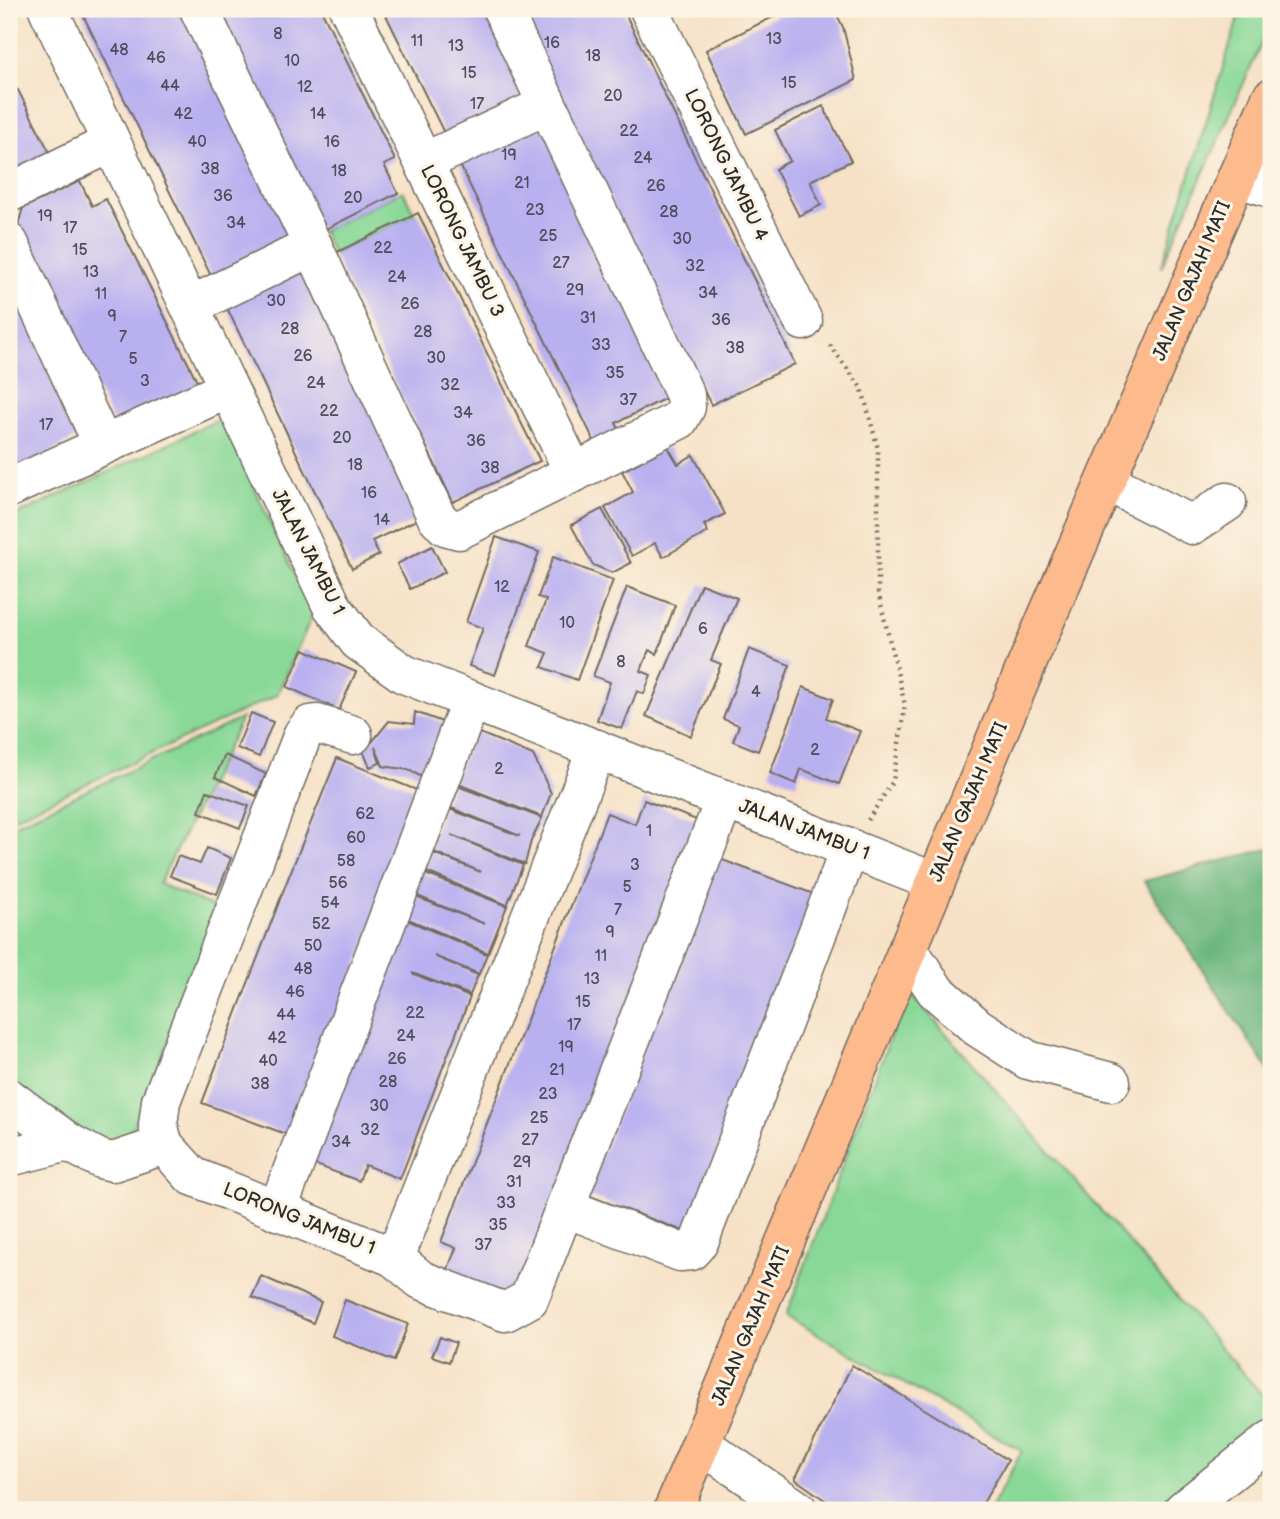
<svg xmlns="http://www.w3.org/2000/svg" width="1280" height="1519" font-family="'Balsamiq Sans',sans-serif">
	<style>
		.green { fill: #89d897; stroke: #5a8261; stroke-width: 2 }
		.forest { fill: #6eb880; stroke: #4c7256; stroke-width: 2 }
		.building { fill: #b9b0f0 }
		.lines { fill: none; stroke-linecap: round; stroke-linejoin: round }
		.minor-casing { stroke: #726b61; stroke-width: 41 }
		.major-casing { stroke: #726b61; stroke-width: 41 }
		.path { stroke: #726b61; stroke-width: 4.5; stroke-dasharray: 2 5; stroke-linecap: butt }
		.minor { stroke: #fff; stroke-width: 38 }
		.major { stroke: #fcba8d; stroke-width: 38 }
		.labels { text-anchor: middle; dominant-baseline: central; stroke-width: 6; stroke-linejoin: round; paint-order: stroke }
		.number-label { font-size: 16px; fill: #4e4c5c }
		.street-label { font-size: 19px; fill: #2b2b2b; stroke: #fcf5e5 }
	</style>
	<rect width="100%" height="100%" fill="#fcf5e5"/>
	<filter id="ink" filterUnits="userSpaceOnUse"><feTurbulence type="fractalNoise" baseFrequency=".0143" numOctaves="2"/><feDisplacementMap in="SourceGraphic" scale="14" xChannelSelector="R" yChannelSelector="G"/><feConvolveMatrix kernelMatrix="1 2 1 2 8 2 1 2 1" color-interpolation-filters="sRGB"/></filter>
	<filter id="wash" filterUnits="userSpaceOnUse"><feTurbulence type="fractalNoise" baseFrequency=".00686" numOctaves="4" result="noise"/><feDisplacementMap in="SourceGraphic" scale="28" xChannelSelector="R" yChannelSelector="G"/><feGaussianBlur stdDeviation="1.57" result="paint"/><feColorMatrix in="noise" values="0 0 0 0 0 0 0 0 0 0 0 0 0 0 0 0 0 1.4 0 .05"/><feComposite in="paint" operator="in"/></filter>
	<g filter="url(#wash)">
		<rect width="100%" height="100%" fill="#f6e1c6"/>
		<g class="green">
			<polygon points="1241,9 1271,9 1271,22 1161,268"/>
			<polygon points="403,191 415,215 333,254 322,231"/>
			<polygon points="222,418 313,614 277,695 9,820 9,519"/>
			<polygon points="242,718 159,884 223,911 121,1156 9,1084 9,827"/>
			<polygon points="908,990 1271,1405 1271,1426 1155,1510 990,1510 1022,1451 786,1316"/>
		</g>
		<polygon class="forest" points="1271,848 1271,1074 1144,881"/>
		<g id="blocks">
			<g class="building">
				<polygon points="85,9 185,9 290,229 285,247 214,282 81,11"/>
				<polygon points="211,9 321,9 395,160 384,165 398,193 322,231"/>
				<polygon points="383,9 491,9 525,78 522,100 446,137"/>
				<polygon points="518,9 623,9 795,364 711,405"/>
				<polygon points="789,9 834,9 843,27 856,80 746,134 706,50"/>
				<polygon points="18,90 56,165 9,189 9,95"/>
				<polygon points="823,106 851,161 810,181 821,205 799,216 775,169 790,161 775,130"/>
				<polygon points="531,127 550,131 678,392 616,423 622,435 597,447 458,161"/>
				<polygon points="80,181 92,206 106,199 203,393 114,424 18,225 23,208"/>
				<polygon points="418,213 540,461 453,502 333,254"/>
				<polygon points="9,270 89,430 9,475"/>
				<polygon points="298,273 317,276 433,512 372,541 379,555 352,569 227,308"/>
				<polygon points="668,447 678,464 693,455 725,514 704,525 708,532 663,557 655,543 632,556 605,508 633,492 622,471"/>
				<polygon points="602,509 631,563 612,573 593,565 571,525"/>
				<polygon points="496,537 539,552 495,675 469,666 483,628 466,622"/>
				<polygon points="432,546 445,572 410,589 397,564"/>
				<polygon points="553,557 613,580 577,680 542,667 548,653 529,646 546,600 538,597"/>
				<polygon points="701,584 737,598 711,660 721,664 691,736 646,716"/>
				<polygon points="627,587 675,605 657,654 649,650 641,671 651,675 644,694 637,691 622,729 597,720 610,682 593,676"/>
				<polygon points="303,649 356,672 339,710 287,687"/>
				<polygon points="749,649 790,665 758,751 733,741 739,725 723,719"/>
				<polygon points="803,687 833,699 826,718 860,731 839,784 801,769 796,784 770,773"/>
				<polygon points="415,712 445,723 431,782 409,770 383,766 375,747 380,763 370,767 358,740 369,735 372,742 389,721 414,724"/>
				<polygon points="251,713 273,722 259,757 237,748"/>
				<polygon points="475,731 533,755 551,793 542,817 453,782"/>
				<polygon points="225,755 266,774 256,796 215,777"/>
				<polygon points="337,758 424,793 291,1136 202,1103 289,876"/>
				<polygon points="452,784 542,818 531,841 525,864 451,835 523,865 507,905 419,869 426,850 481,872 427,849 444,807 520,836 444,805"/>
				<polygon points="207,791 249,806 240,828 199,812"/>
				<polygon points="644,800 702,822 528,1276 504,1296 446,1274 456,1248 441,1242 607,813 635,824"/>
				<polygon points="207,848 231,858 217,894 170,876 178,856 200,864"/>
				<polygon points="717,858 814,894 686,1232 587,1195"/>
				<polygon points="418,871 507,906 488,953 401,916 409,894 485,924 410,893"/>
				<polygon points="400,917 487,954 479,974 434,956 478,975 470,995 412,973 470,997 400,1179 365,1165 359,1181 308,1162"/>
				<polygon points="261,1276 321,1302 313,1323 252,1297"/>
				<polygon points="345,1300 408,1324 394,1361 332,1336"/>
				<polygon points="440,1337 456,1343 449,1362 432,1356"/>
				<polygon points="852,1365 1008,1460 979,1510 839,1510 795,1479"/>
			</g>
		</g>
	</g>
	<g filter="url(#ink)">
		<use href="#blocks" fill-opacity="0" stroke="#726b61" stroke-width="2"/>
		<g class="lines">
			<g class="minor-casing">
				<g id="minor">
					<polyline points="48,9 332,606 358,641 404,674 935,882"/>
					<polyline points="199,9 313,246 436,516 445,526 459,530 679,420 686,407 685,395 502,9"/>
					<polyline points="349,9 574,473"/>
					<polyline points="649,9 803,321"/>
					<polyline points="424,162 547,105"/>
					<polyline points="1237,178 1271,188"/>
					<polyline points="9,193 111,143"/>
					<polyline points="9,243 103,445"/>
					<polyline points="190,306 313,246"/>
					<polyline points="1106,481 1192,525 1227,502"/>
					<polyline points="9,488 228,389"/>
					<polyline points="353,735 317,724 310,725 303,734 161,1101 158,1125 164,1145 192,1176 393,1257 421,1280 505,1312 529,1299 725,799"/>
					<polyline points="908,949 935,990 977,1027 1028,1060 1111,1082"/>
					<polyline points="9,1098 68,1142"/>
					<polyline points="9,1157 68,1142 100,1159 113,1162 164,1145"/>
					<polyline points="566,1208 680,1252 691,1251 699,1242 850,848"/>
					<polyline points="277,1211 471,700"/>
					<polyline points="393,1257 398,1250 597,749"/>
					<polyline points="702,1445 798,1510"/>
					<polyline points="1183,1510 1271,1440"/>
				</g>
			</g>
			<g class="major-casing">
				<polyline id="major" points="673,1510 1040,633 1271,98"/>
			</g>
			<polyline class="path" points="830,345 862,389 878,449 878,592 905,705 893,781 868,820"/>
			<use href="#minor" class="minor"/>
			<use href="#major" class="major"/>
		</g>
	</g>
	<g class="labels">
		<g class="number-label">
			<text x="278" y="34">8</text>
			<text x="774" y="39">13</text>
			<text x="417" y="41">11</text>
			<text x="552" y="43">16</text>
			<text x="456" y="46">13</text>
			<text x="119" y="50">48</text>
			<text x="593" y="56">18</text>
			<text x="156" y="58">46</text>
			<text x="292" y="61">10</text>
			<text x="469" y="73">15</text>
			<text x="789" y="83">15</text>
			<text x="170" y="86">44</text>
			<text x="305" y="87">12</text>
			<text x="613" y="96">20</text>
			<text x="477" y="104">17</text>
			<text x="183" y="114">42</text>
			<text x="318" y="114">14</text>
			<text x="629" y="131">22</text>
			<text x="197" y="142">40</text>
			<text x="332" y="142">16</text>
			<text x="509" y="155">19</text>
			<text x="643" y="158">24</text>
			<text x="210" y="169">38</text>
			<text x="339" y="171">18</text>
			<text x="522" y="183">21</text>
			<text x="656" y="186">26</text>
			<text x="223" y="196">36</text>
			<text x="353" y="198">20</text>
			<text x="535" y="210">23</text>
			<text x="669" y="212">28</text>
			<text x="45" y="216">19</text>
			<text x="236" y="223">34</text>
			<text x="70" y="228">17</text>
			<text x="548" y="236">25</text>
			<text x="682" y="239">30</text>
			<text x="383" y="248">22</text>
			<text x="80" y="250">15</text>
			<text x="561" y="263">27</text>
			<text x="695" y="266">32</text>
			<text x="91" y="272">13</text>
			<text x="397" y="277">24</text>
			<text x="575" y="290">29</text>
			<text x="708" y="293">34</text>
			<text x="101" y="294">11</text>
			<text x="276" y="301">30</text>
			<text x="410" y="304">26</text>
			<text x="112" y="316">9</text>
			<text x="588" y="318">31</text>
			<text x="721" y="320">36</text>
			<text x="290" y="329">28</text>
			<text x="423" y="332">28</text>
			<text x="123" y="337">7</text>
			<text x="601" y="345">33</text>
			<text x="735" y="348">38</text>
			<text x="303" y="356">26</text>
			<text x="436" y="358">30</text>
			<text x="133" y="359">5</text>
			<text x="615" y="373">35</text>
			<text x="145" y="381">3</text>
			<text x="316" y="383">24</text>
			<text x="450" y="385">32</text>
			<text x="628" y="400">37</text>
			<text x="329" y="411">22</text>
			<text x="463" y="413">34</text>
			<text x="46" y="425">17</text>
			<text x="342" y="438">20</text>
			<text x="476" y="441">36</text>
			<text x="355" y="465">18</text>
			<text x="490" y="468">38</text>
			<text x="369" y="493">16</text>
			<text x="382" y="520">14</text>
			<text x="502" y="587">12</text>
			<text x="567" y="623">10</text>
			<text x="703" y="629">6</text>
			<text x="621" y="662">8</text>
			<text x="756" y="692">4</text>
			<text x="815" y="750">2</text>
			<text x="499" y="769">2</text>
			<text x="365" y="814">62</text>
			<text x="649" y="831">1</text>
			<text x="356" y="838">60</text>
			<text x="346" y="861">58</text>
			<text x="635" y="865">3</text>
			<text x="338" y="883">56</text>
			<text x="627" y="887">5</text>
			<text x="330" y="903">54</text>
			<text x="618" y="910">7</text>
			<text x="321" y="924">52</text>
			<text x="610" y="932">9</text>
			<text x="313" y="946">50</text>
			<text x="601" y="956">11</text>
			<text x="303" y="969">48</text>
			<text x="592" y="979">13</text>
			<text x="295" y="992">46</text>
			<text x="583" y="1002">15</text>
			<text x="415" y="1013">22</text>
			<text x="286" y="1015">44</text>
			<text x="574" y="1025">17</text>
			<text x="406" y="1036">24</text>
			<text x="277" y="1038">42</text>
			<text x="566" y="1047">19</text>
			<text x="397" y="1059">26</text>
			<text x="268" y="1061">40</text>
			<text x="557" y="1070">21</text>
			<text x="388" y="1082">28</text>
			<text x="260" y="1084">38</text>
			<text x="548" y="1094">23</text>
			<text x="379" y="1106">30</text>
			<text x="539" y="1118">25</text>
			<text x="370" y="1130">32</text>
			<text x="530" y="1140">27</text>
			<text x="341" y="1142">34</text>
			<text x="522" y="1162">29</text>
			<text x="514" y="1182">31</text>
			<text x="506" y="1203">33</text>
			<text x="498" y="1225">35</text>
			<text x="483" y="1245">37</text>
		</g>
		<g class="street-label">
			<text transform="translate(726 165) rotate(64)">LORONG JAMBU 4</text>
			<text transform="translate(462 241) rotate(64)">LORONG JAMBU 3</text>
			<text transform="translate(1192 281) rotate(-67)">JALAN GAJAH MATI</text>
			<text transform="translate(308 552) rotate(63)">JALAN JAMBU 1</text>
			<text transform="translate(969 802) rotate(-67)">JALAN GAJAH MATI</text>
			<text transform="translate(804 830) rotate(21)">JALAN JAMBU 1</text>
			<text transform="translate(299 1219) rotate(22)">LORONG JAMBU 1</text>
			<text transform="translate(751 1326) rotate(-67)">JALAN GAJAH MATI</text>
		</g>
	</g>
	<rect width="1280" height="1519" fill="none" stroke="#fcf5e5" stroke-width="35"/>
</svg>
